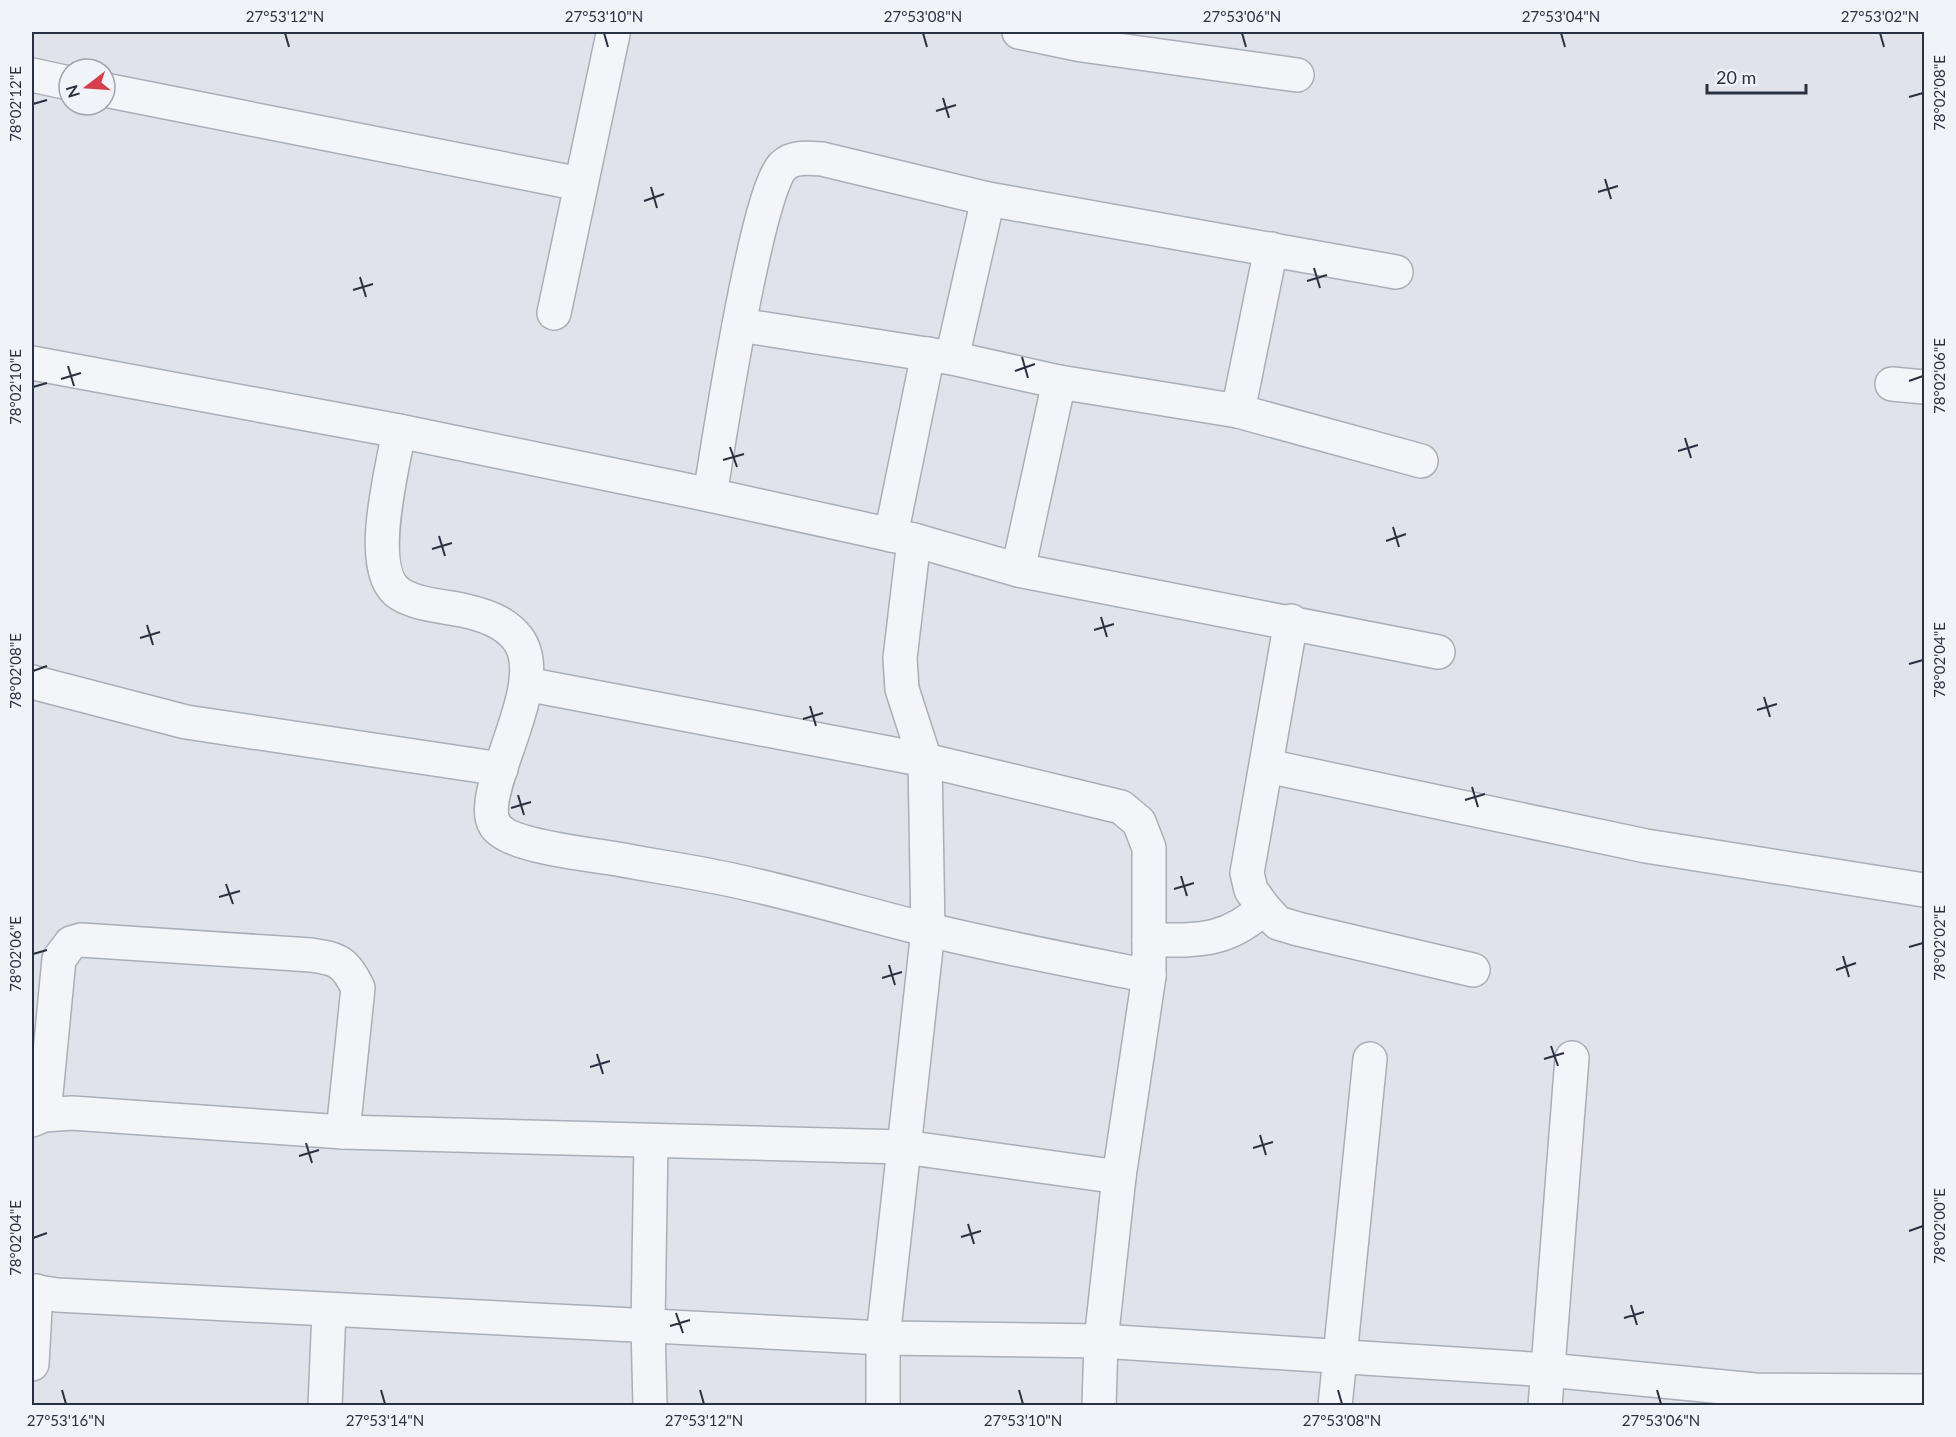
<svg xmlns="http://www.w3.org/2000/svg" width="1956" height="1437" font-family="Lato,sans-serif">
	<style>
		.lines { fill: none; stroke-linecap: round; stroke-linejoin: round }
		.minor-casing { stroke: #a9aeb8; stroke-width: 36 }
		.minor { stroke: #f3f5f8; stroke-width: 33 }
		.ticks { fill: none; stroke: #283042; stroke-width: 2 }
		.neatline { fill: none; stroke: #283042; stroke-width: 2 }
		.ticks-label { font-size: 15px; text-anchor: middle; fill: #283042 }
	</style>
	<rect width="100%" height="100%" fill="#e0e4ea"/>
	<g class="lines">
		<g class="minor-casing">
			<g id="minor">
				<polyline points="1019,32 1082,45 1297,75"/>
				<polyline points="32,75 69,83"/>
				<polyline points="105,90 580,184"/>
				<polyline points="554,313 613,34"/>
				<polyline points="739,325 952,358 1059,382 1238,411 1421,461"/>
				<polyline points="952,358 988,199"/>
				<polyline points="32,363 399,431 710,495 914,540 1018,570 1438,652"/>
				<polyline points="1892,384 1924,387"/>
				<polyline points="1238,411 1271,249"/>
				<path d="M399,431C393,467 364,572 400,594C418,605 442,606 462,610C484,615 504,621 518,639C552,685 474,792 495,825C508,847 590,854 617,859C655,866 694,872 732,880C797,894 861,913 925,929C999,947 1074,961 1149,976"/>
				<path d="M710,495C718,446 757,189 783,166C793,156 810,158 822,159L988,199L1396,272"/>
				<polyline points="891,535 928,354"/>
				<polyline points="1018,570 1059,382"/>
				<polyline points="32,682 186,722 501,769"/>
				<polyline points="526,684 925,760 1121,807 1139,822 1149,848 1149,976 1119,1177 1101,1341 1099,1406"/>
				<polyline points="1267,766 1646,846 1924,890"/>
				<polyline points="1264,908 1278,923 1298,929 1473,970"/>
				<path d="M1149,940C1197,940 1226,943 1264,908L1251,890L1247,873L1291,621"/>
				<path d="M44,1115L59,959L71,943L81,940L311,955C339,959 345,962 358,988L343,1132"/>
				<polyline points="32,1120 44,1115 72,1113 343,1132 904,1147 1119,1177"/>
				<polyline points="32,1291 57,1295 883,1338 1101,1341 1548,1370 1755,1390 1924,1391"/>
				<polyline points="32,1364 36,1291"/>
				<polyline points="325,1406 329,1310"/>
				<polyline points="650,1406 648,1326 651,1141"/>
				<polyline points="883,1406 883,1338 928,930 925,760 902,689 900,658 914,540"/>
				<polyline points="1335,1406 1370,1059"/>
				<polyline points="1545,1406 1572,1058"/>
			</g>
		</g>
		<use href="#minor" class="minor"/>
	</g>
	<path class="ticks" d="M285,33L289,47M604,33L608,47M923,33L927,47M1242,33L1246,47M1561,33L1565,47M1880,33L1884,47M1909,97L1923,93M943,98L949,118M33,104L47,100M936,111L956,105M1605,179L1611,199M651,187L657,208M1598,192L1618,186M644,201L664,194M1314,268L1320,288M360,277L366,297M1307,281L1327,275M353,290L373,284M1022,357L1028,378M68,366L74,386M1015,371L1035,364M61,379L81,373M1909,381L1923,376M33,387L47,383M1685,438L1691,458M730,447L737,467M1678,451L1698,445M723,460L744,454M1393,527L1399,547M439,536L445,556M1386,541L1406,534M432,549L452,543M1101,617L1107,637M147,625L153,645M1094,630L1114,624M140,638L160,632M1909,664L1923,660M33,671L47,666M1764,697L1770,717M810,706L816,726M1757,710L1777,704M803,719L823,713M1472,787L1478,807M518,795L524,815M1465,800L1485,794M511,808L531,802M1181,876L1187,896M226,884L233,904M1174,889L1194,883M219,897L240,891M1909,947L1923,943M33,954L47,950M1843,956L1849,977M889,965L895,985M1836,970L1856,963M882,978L902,972M1551,1046L1558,1066M597,1054L603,1074M1544,1059L1564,1053M590,1067L610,1061M1260,1135L1266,1155M306,1143L312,1163M1253,1148L1273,1142M299,1156L319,1150M968,1224L974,1244M1909,1231L1923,1226M961,1237L981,1231M33,1238L47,1233M1631,1305L1637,1325M676,1313L683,1333M1624,1318L1644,1312M670,1326L690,1320M62,1390L66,1404M381,1390L385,1404M700,1390L704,1404M1019,1390L1023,1404M1338,1390L1342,1404M1657,1390L1661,1404"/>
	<rect width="1956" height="1437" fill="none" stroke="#f0f3f7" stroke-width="66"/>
	<g transform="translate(87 87) rotate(253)"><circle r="28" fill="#f0f3f7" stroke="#a0a5af" stroke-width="1.5"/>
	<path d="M0-4.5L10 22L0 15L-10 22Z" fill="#d63f4d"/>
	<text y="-9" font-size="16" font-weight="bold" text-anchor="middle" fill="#283042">N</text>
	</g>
	<path d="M1707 84v9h99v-9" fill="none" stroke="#283042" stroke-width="3"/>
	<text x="1716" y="84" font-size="18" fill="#283042" stroke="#f0f3f7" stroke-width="4.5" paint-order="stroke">20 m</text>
	<rect x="33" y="33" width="1890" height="1371" class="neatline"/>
	<g class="ticks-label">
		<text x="285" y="22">27°53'12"N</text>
		<text x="604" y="22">27°53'10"N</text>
		<text x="923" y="22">27°53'08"N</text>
		<text x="1242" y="22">27°53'06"N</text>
		<text x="1561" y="22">27°53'04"N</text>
		<text x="1880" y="22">27°53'02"N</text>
		<text transform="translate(1940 93) rotate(-90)" y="5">78°02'08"E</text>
		<text transform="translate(16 104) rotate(-90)" y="5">78°02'12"E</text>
		<text transform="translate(1940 376) rotate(-90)" y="5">78°02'06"E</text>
		<text transform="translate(16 387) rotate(-90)" y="5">78°02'10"E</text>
		<text transform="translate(1940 660) rotate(-90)" y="5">78°02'04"E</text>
		<text transform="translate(16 671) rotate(-90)" y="5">78°02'08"E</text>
		<text transform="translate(1940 943) rotate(-90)" y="5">78°02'02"E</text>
		<text transform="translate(16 954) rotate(-90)" y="5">78°02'06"E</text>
		<text transform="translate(1940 1226) rotate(-90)" y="5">78°02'00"E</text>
		<text transform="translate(16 1238) rotate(-90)" y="5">78°02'04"E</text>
		<text x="66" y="1426">27°53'16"N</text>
		<text x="385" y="1426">27°53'14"N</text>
		<text x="704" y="1426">27°53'12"N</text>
		<text x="1023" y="1426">27°53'10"N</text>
		<text x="1342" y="1426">27°53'08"N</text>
		<text x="1661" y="1426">27°53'06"N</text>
	</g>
</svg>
